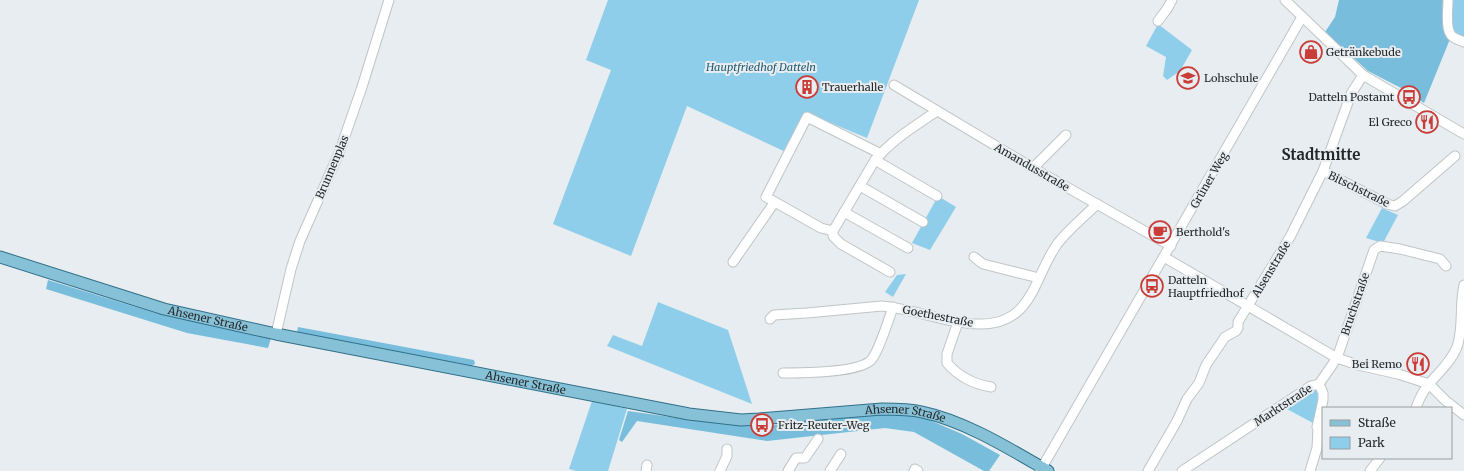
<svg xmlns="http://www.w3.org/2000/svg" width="1464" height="471" font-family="Merriweather,serif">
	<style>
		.green { fill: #8fceeb }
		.forest { fill: #78bddb }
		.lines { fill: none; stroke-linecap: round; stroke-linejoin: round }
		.minor-casing { stroke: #bfc5c7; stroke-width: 11 }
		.major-casing { stroke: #317089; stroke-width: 13 }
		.minor { stroke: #fff; stroke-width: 9 }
		.major { stroke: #87c1d7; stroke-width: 11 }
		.labels { text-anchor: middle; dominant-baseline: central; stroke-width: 4; stroke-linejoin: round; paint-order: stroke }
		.poi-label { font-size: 11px; fill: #252829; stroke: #e7edf0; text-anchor: start }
		.park-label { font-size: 11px; font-style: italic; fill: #265c72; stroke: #e7edf0 }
		.street-label { font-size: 11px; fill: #252829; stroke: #e7edf0 }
		.district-label { font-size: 15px; font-weight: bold; fill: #252829; stroke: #e7edf0 }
	</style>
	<rect width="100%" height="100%" fill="#e7edf0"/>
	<g class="green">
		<polygon points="608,0 919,0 867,138 809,114 788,153 687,106 631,256 553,224 611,70 586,60"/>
		<polygon points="1451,0 1464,0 1464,42 1451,32"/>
		<polygon points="1158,24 1192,50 1180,71 1167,80 1163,76 1166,57 1146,46"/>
		<polygon points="938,196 956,207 930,250 912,243"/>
		<polygon points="1382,208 1398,215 1383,243 1366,238"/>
		<polygon points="906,274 893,297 885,292 897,275"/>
		<polygon points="658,302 728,330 752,404 607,346 613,335 642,346"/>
		<path d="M1315,389C1324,397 1316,414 1315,424L1285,408L1307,391Z"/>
		<polygon points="592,401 627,409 608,471 576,471 569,469"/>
	</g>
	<g class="forest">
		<polygon points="1339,0 1445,0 1445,34 1450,39 1424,103 1403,89 1368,71 1325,32 1335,17"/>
		<polygon points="48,280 155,313 271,338 268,348 187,333 46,289"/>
		<polygon points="298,327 474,360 475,364 470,367 297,332"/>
		<polygon points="628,411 685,419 765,426 873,414 905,415 927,419 962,434 1000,455 989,471 984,471 914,432 885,428 767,441 637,421 622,442 619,440"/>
	</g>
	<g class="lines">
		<g class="minor-casing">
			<g id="minor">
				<polyline points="1285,0 1363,75 1464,134"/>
				<path d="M1448,0C1448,9 1445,30 1452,36C1455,39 1460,40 1464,42"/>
				<polyline points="1158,21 1167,9 1172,0"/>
				<polyline points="894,85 1033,168 1171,246"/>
				<path d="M881,154L807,117L766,197L821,228L833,231L875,160C893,139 915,126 937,111"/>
				<polyline points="875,160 937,196"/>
				<polyline points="1033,168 1066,135"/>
				<polyline points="1323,171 1387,204 1395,206 1403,201 1455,156"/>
				<polyline points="860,186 923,222"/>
				<polyline points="844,212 908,248"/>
				<polyline points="833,231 833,236 841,244 890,272"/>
				<polyline points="974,257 983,264 1039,278"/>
				<polyline points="1164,257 1337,358 1358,365 1398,374 1429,384 1445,400 1464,415"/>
				<polyline points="733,262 774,203"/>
				<path d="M770,319L774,315L807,313L882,306C915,309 947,324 981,324C1034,324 1034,275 1058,243C1069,229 1084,217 1097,204"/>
				<path d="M958,322L947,354V363C959,377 973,384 991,387"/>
				<polyline points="276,334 291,269 300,241 339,153 362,87 389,0"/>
				<path d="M783,373C802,373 861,373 872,359C879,350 889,319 893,307"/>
				<path d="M1416,408C1419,399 1423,391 1429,384C1439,372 1451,362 1457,347C1464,327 1459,306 1464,285"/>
				<polyline points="646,471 647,465"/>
				<polyline points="720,471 727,456 727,449"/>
				<polyline points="788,471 796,458 805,458 818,439"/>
				<polyline points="830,471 841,454"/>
				<polyline points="914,471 915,469 918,471"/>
				<polyline points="1040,471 1302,17"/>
				<polyline points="1148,471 1177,421 1187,399 1199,383 1206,365 1225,337 1236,331 1238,328 1238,322 1290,237 1323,171 1351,94 1363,75"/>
				<polyline points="1182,471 1311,386 1319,384 1337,358 1374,250 1380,246 1400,249 1440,259 1446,266"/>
				<polyline points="1310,471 1317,448 1318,429 1317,427 1323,400 1323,393 1319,384"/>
				<polyline points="1370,471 1380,458"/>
			</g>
		</g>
		<g class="major-casing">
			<g id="major">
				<path id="s1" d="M0,257L164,309L276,334L689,414L741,420L759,419L882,409C895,409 909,409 922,412C965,421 1010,449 1048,471"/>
			</g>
		</g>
		<use href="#minor" class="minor"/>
		<use href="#major" class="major"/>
	</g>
	<defs>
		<g id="shop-ring" transform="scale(1.15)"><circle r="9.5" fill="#e7edf0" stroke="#ca3c38" stroke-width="1.5"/><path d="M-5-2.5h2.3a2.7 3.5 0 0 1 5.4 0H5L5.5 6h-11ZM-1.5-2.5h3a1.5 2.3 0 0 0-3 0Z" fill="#ca3c38"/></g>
		<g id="school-ring" transform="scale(1.15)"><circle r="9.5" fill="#e7edf0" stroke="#ca3c38" stroke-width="1.5"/><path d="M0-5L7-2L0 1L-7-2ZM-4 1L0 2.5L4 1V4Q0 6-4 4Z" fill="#ca3c38"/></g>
		<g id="building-ring" transform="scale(1.15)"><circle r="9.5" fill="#e7edf0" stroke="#ca3c38" stroke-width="1.5"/><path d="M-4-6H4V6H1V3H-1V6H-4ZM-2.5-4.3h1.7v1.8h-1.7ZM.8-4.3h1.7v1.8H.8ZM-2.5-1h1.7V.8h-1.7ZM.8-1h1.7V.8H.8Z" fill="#ca3c38"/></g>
		<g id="bus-ring" transform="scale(1.15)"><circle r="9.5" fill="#e7edf0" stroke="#ca3c38" stroke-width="1.5"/><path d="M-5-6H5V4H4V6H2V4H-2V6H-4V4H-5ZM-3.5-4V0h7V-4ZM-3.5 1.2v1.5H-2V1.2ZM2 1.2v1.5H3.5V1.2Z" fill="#ca3c38"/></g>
		<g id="restaurant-ring" transform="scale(1.15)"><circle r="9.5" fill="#e7edf0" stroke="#ca3c38" stroke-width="1.5"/><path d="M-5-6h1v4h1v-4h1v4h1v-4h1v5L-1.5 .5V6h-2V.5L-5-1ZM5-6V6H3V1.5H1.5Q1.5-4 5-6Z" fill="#ca3c38"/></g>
		<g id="cafe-ring" transform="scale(1.15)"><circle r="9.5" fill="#e7edf0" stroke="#ca3c38" stroke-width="1.5"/><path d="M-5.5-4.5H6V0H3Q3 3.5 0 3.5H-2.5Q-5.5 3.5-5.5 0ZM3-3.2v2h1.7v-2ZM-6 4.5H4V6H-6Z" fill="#ca3c38"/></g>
	</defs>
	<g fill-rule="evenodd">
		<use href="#shop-ring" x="1311" y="52"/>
		<use href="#school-ring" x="1188" y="78"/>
		<use href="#building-ring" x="807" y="87"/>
		<use href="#bus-ring" x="1409" y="97"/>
		<use href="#restaurant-ring" x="1427" y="122"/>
		<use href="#cafe-ring" x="1160" y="232"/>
		<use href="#bus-ring" x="1152" y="286"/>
		<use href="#restaurant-ring" x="1418" y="364"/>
		<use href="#bus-ring" x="762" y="425"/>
	</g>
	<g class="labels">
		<g class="poi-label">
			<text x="1326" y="52">Getränkebude</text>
			<text x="1204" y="78">Lohschule</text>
			<text x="822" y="87">Trauerhalle</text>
			<text x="1394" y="97" text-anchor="end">Datteln Postamt</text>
			<text x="1412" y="122" text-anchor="end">El Greco</text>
			<text x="1176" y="232">Berthold's</text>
			<text x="1168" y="280">Datteln<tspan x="1168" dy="13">Hauptfriedhof</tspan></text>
			<text x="1402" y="364" text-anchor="end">Bei Remo</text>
			<text x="778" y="425">Fritz-Reuter-Weg</text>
		</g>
		<g class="park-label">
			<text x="761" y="67">Hauptfriedhof Datteln</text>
		</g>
		<g class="street-label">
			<text transform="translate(332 167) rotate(-67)">Brunnenplas</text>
			<text transform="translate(1032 167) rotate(30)">Amandusstraße</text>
			<text transform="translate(1209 180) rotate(-60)">Grüner Weg</text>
			<text transform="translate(1359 189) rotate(26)">Bitschstraße</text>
			<text transform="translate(1271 269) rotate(-59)">Alsenstraße</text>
			<text transform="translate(1355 304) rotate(-71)">Bruchstraße</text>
			<text transform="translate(938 316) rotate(11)">Goethestraße</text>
			<text stroke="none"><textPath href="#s1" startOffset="217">Ahsener Straße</textPath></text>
			<text stroke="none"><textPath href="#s1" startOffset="541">Ahsener Straße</textPath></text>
			<text transform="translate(1283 405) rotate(-33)">Marktstraße</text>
			<text stroke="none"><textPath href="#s1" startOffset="925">Ahsener Straße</textPath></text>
		</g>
		<g class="district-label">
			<text x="1321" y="154">Stadtmitte</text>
		</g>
	</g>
	<rect x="1322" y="407" width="130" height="52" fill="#e7edf0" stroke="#999ea0"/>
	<rect x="1330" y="420" width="20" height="6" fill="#87c1d7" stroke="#999ea0"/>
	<text x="1358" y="427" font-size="12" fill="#252829">Straße</text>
	<rect x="1330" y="437" width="20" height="12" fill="#8fceeb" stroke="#999ea0"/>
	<text x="1358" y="447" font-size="12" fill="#252829">Park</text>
</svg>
